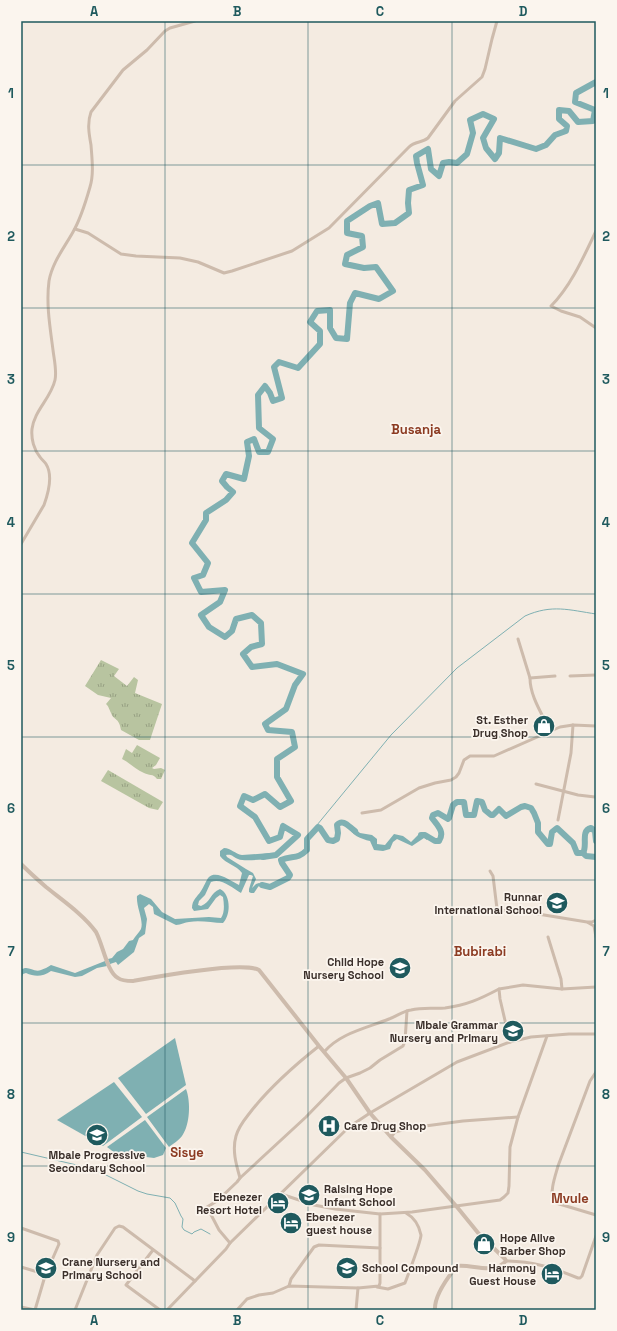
<svg xmlns="http://www.w3.org/2000/svg" width="617" height="1331" font-family="'Space Grotesk',sans-serif">
	<style>
		.grass { fill: url(#grass-tufts) }
		.water { fill: #7fb0b2 }
		.lines { fill: none; stroke-linecap: round; stroke-linejoin: round }
		.stream { stroke: #7fb0b2; stroke-width: 1 }
		.river { stroke: #7fb0b2; stroke-width: 6 }
		.minor { stroke: #cdbbac; stroke-width: 3 }
		.tertiary { stroke: #cdbbac; stroke-width: 4 }
		.grid { fill: none; stroke: #1f5a5e; stroke-width: 1; stroke-opacity: 0.55 }
		.labels { text-anchor: middle; dominant-baseline: central; stroke-width: 3.5; stroke-linejoin: round; paint-order: stroke }
		.poi-label { font-size: 11px; font-weight: bold; fill: #3b302b; stroke: #fbf5ee; text-anchor: end }
		.quarter-label { font-size: 13px; font-weight: bold; fill: #8c3b22; stroke: #fbf5ee }
		.neatline { fill: none; stroke: #1f5a5e; stroke-width: 1.5 }
		.grid-label { font-size: 13px; text-anchor: middle; font-weight: bold; fill: #1f5a5e }
	</style>
	<defs>
		<pattern id="grass-tufts" width="24" height="20" patternUnits="userSpaceOnUse"><rect width="24" height="20" fill="#b8c4a0"/><path d="M3 7l-1-3M5 7V3M7 7l1-3M15 17l-1-3M17 17v-4M19 17l1-3" fill="none" stroke="#97a083"/></pattern>
	</defs>
	<rect width="100%" height="100%" fill="#f4ebe1"/>
	<g class="grass">
		<path d="M101,660L119,669L114,676L127,686L134,677L138,680L135,693L162,704L150,740H139L121,730C119,717 114,721 111,713C109,709 109,707 106,704L111,698L98,695L85,686Z"/>
		<path d="M137,745L160,758L156,765L152,768L154,769L161,768L165,770L161,779H157C153,773 149,776 144,773C136,770 130,763 122,759L126,749L132,753Z"/>
		<polygon points="108,770 163,802 158,810 149,808 101,781"/>
	</g>
	<g class="water">
		<path d="M350,824L360,833L372,835L377,839V844L385,845L394,834L403,836L411,842L418,835L425,832L427,835V840L424,838L412,846L397,839L393,842L390,849L383,851L374,850L370,841C361,839 351,835 348,826Z"/>
		<path d="M224,848C231,848 235,854 242,855L270,853V859C262,859 245,862 238,859C232,857 233,854 226,855L227,857L246,869L253,873L256,879L252,888L256,884L259,883L270,887L264,888L259,886L258,887L254,893H251L249,892V889L253,876L251,875H249L241,893C232,888 222,878 211,882L205,895L199,901L198,905L201,906C211,902 210,893 220,889C231,894 231,915 223,923C212,923 201,920 189,922C185,922 181,925 176,925L154,914L153,907L149,904L144,908L147,919L145,934L139,938L134,952L118,965L116,962L110,964L108,959L112,958L117,952L123,949L129,941L133,940C135,936 139,933 141,929C144,920 136,907 137,896L140,894L151,899L162,912L175,919L209,917L221,918C225,912 224,904 223,897L220,895L216,898L208,909L194,911L192,908C192,900 197,897 201,891C204,887 206,880 209,877C217,870 232,882 239,885L242,873C236,865 226,864 220,856V851Z"/>
		<path d="M105,961L107,966L97,968L82,976L75,977L51,971C42,977 35,977 26,973L23,974L21,979V970C28,964 33,973 41,970C44,969 48,967 51,965L75,973Z"/>
		<polygon points="175,1038 186,1085 146,1114 118,1078"/>
		<polygon points="114,1082 142,1117 103,1146 57,1120"/>
		<path d="M186,1089C191,1102 190,1125 182,1136C179,1140 173,1144 169,1147L147,1117Z"/>
		<polygon points="145,1120 166,1148 163,1155 154,1158 115,1153 107,1147"/>
	</g>
	<g class="lines">
		<g class="stream">
			<path d="M318,827L317,825L391,735L457,668L525,616C552,604 569,610 596,614"/>
			<polyline points="595,831 596,831"/>
			<polyline points="21,1152 81,1166 102,1173 138,1191 147,1194 170,1198 175,1203 181,1216 183,1219 182,1227 184,1230 192,1234 194,1232 201,1229 210,1234"/>
		</g>
		<g class="river">
			<path d="M421,835H425L435,841H439C445,832 438,826 432,818L433,815L438,813L448,819L449,818L453,805L457,802H464L466,815H474L477,801L482,802L485,810L491,815H493L499,809L506,816L521,807L525,806L531,808L534,813L538,823V832L548,844H550L552,832L557,828L573,843L577,853H583C588,845 580,831 591,828L595,831L596,841"/>
			<polyline points="583,853 586,856 596,857"/>
			<polyline points="263,857 276,855 298,835 283,826 280,837 269,841 255,817 240,806 244,796 253,800 265,794 280,807 291,801 277,777 277,759 295,747 292,732 268,730 265,724 286,709 295,685 303,674 277,664 252,667 243,654 251,647 262,644 261,623 252,615 236,619 232,631 225,637 209,627 201,615 220,602 225,590 201,592 194,578 203,575 208,563 192,543 206,520 206,513 226,500 233,492 227,487 222,481 226,474 244,479 249,456 247,442 254,439 259,452 268,452 273,439 259,428 258,395 265,386 270,393 273,401 282,398 274,367 279,362 298,368 320,344 320,331 310,322 317,311 330,310 330,328 336,338 347,339 350,303 355,293 379,299 393,291 376,267 364,268 345,264 347,255 363,247 362,236 347,233 347,221 370,206 378,203 382,224 395,223 409,213 408,203 409,190 423,185 417,163 416,156 428,149 431,169 439,176 443,163 449,162 457,163 467,154 473,133 470,120 483,114 494,119 483,138 486,148 495,159 499,153 500,138 536,149 546,145 555,135 566,131 567,126 559,119 559,110 569,111 578,122 593,121 595,110 575,102 576,93 596,82"/>
			<path d="M262,885L270,887L288,878L290,875L282,863L281,860C292,855 297,860 307,850V839L318,827L320,828L328,840L333,841L337,839L338,833L337,825C343,818 349,827 355,831"/>
		</g>
		<g class="minor">
			<path d="M75,229L88,233L121,254L136,256L180,258L198,262L224,273L232,271L292,251L329,228L409,147C415,141 422,143 428,138L455,101L482,77L485,69L492,39L497,21"/>
			<path d="M596,231C584,256 571,286 551,306L561,311L580,317L596,328"/>
			<path d="M21,544L44,505C48,494 53,475 46,464C44,461 42,460 40,457C34,450 31,439 32,429C34,411 51,398 55,380C57,371 54,359 53,350C50,327 46,304 49,281C52,263 64,248 73,232C80,220 86,201 90,187C94,174 92,159 91,145C89,134 87,123 91,112L123,70L147,50L165,31L170,28L195,21"/>
			<polyline points="518,639 530,678 555,676"/>
			<polyline points="570,676 596,675"/>
			<path d="M530,678C530,697 543,715 550,731"/>
			<polyline points="536,784 578,795 595,797"/>
			<polyline points="362,813 381,810 419,788 435,783 451,780 456,777 459,773 464,760 470,756 494,756 560,727 573,725 596,726"/>
			<polyline points="558,820 571,753 573,725"/>
			<polyline points="490,871 493,876 497,909"/>
			<polyline points="490,909 538,914 587,922 594,926 596,937"/>
			<polyline points="588,922 592,922 596,920"/>
			<polyline points="548,937 561,979 562,989"/>
			<polyline points="510,1042 500,999 499,989 523,985 562,989 596,987"/>
			<path d="M324,1052C340,1033 367,1028 389,1019C397,1016 403,1011 411,1010C423,1007 434,1009 445,1008C467,1005 480,999 499,989"/>
			<path d="M596,1072L590,1081L558,1166C555,1177 550,1190 553,1201L556,1203L596,1215"/>
			<polyline points="391,1137 395,1132 410,1128 463,1121 518,1117"/>
			<polyline points="240,1178 306,1117 339,1083 346,1078 360,1073 370,1068 380,1060 403,1046 405,1041 407,1011"/>
			<polyline points="281,1194 314,1205 335,1209 380,1214"/>
			<polyline points="21,1228 58,1241 59,1244 45,1276"/>
			<path d="M230,1243L219,1230L207,1207L217,1201L237,1182L240,1178C236,1164 232,1150 236,1136C239,1125 246,1118 252,1110C272,1085 295,1065 319,1046"/>
			<polyline points="153,1250 126,1285 160,1310"/>
			<path d="M506,1261C532,1261 554,1268 578,1278H580L582,1276L596,1236"/>
			<polyline points="21,1267 41,1273 45,1276 35,1310 21,1307"/>
			<polyline points="289,1286 291,1279 314,1247 319,1245 380,1248"/>
			<path d="M377,1287L388,1289L405,1283C408,1275 421,1241 421,1235C419,1225 415,1218 406,1213"/>
			<polyline points="75,1310 97,1255 115,1228 119,1226 123,1227 195,1281"/>
			<polyline points="167,1310 226,1249 230,1243 349,1127 370,1113 457,1062 510,1042 531,1037 569,1034 596,1034"/>
			<polyline points="237,1310 247,1299 259,1295 273,1293 289,1286 358,1288 379,1286 380,1283 380,1214 412,1212 500,1200 504,1197 508,1193 509,1186 510,1147 518,1117 547,1036"/>
			<polyline points="356,1310 358,1288"/>
		</g>
		<path class="tertiary" d="M21,864C29,872 38,880 46,887C62,900 84,915 96,932C103,945 107,972 118,978C122,981 128,981 133,981C155,977 242,961 259,970L319,1046L346,1078L370,1113L391,1137L425,1170L457,1207L479,1234L505,1259L506,1261C493,1275 473,1264 457,1266C448,1277 434,1295 435,1310"/>
	</g>
	<path class="grid" d="M165,21V1310M308,21V1310M452,21V1310M21,165H596M21,308H596M21,451H596M21,594H596M21,737H596M21,880H596M21,1023H596M21,1166H596"/>
	<defs>
		<g id="shop-disc" transform="scale(1.15)"><circle r="9.5" fill="#1f5a5e" stroke="#fbf5ee"/><path d="M-5-2.5h2.3a2.7 3.5 0 0 1 5.4 0H5L5.5 6h-11ZM-1.5-2.5h3a1.5 2.3 0 0 0-3 0Z" fill="#fff"/></g>
		<g id="school-disc" transform="scale(1.15)"><circle r="9.5" fill="#1f5a5e" stroke="#fbf5ee"/><path d="M0-5L7-2L0 1L-7-2ZM-4 1L0 2.5L4 1V4Q0 6-4 4Z" fill="#fff"/></g>
		<g id="hospital-disc" transform="scale(1.15)"><circle r="9.5" fill="#1f5a5e" stroke="#fbf5ee"/><path d="M-5-5h3v3.5h4V-5h3V5h-3V1.5h-4V5h-3Z" fill="#fff"/></g>
		<g id="hotel-disc" transform="scale(1.15)"><circle r="9.5" fill="#1f5a5e" stroke="#fbf5ee"/><path d="M-6-4.5h1.5V1H6V5H4.5V3h-9V5H-6ZM-4 0a1.8 1.8 0 1 1 3.6 0ZM.5 0V-2.5h3Q6-2.5 6 0Z" fill="#fff"/></g>
	</defs>
	<g fill-rule="evenodd">
		<use href="#shop-disc" x="544" y="726"/>
		<use href="#school-disc" x="557" y="903"/>
		<use href="#school-disc" x="400" y="968"/>
		<use href="#school-disc" x="513" y="1031"/>
		<use href="#hospital-disc" x="329" y="1126"/>
		<use href="#school-disc" x="97" y="1135"/>
		<use href="#school-disc" x="309" y="1195"/>
		<use href="#hotel-disc" x="278" y="1203"/>
		<use href="#hotel-disc" x="291" y="1223"/>
		<use href="#shop-disc" x="484" y="1244"/>
		<use href="#school-disc" x="46" y="1268"/>
		<use href="#school-disc" x="347" y="1268"/>
		<use href="#hotel-disc" x="552" y="1274"/>
	</g>
	<g class="labels">
		<g class="poi-label">
			<text x="528" y="720">St. Esther<tspan x="528" dy="13">Drug Shop</tspan></text>
			<text x="542" y="897">Runnar<tspan x="542" dy="13">International School</tspan></text>
			<text x="384" y="962">Child Hope<tspan x="384" dy="13">Nursery School</tspan></text>
			<text x="498" y="1025">Mbale Grammar<tspan x="498" dy="13">Nursery and Primary</tspan></text>
			<text x="344" y="1126" text-anchor="start">Care Drug Shop</text>
			<text x="97" y="1155" text-anchor="middle">Mbale Progressive<tspan x="97" dy="13">Secondary School</tspan></text>
			<text x="324" y="1189" text-anchor="start">Raising Hope<tspan x="324" dy="13">Infant School</tspan></text>
			<text x="262" y="1197">Ebenezer<tspan x="262" dy="13">Resort Hotel</tspan></text>
			<text x="306" y="1217" text-anchor="start">Ebenezer<tspan x="306" dy="13">guest house</tspan></text>
			<text x="500" y="1238" text-anchor="start">Hope Alive<tspan x="500" dy="13">Barber Shop</tspan></text>
			<text x="62" y="1262" text-anchor="start">Crane Nursery and<tspan x="62" dy="13">Primary School</tspan></text>
			<text x="362" y="1268" text-anchor="start">School Compound</text>
			<text x="536" y="1268">Harmony<tspan x="536" dy="13">Guest House</tspan></text>
		</g>
		<g class="quarter-label">
			<text x="416" y="429">Busanja</text>
			<text x="480" y="951">Bubirabi</text>
			<text x="187" y="1152">Sisye</text>
			<text x="570" y="1198">Mvule</text>
		</g>
	</g>
	<rect width="617" height="1331" fill="none" stroke="#fbf5ee" stroke-width="44"/>
	<rect x="22" y="22" width="573" height="1287" class="neatline"/>
	<g class="grid-label">
		<text x="94" y="16">A</text>
		<text x="237" y="16">B</text>
		<text x="380" y="16">C</text>
		<text x="523" y="16">D</text>
		<text x="11" y="98">1</text>
		<text x="606" y="98">1</text>
		<text x="11" y="241">2</text>
		<text x="606" y="241">2</text>
		<text x="11" y="384">3</text>
		<text x="606" y="384">3</text>
		<text x="11" y="527">4</text>
		<text x="606" y="527">4</text>
		<text x="11" y="670">5</text>
		<text x="606" y="670">5</text>
		<text x="11" y="813">6</text>
		<text x="606" y="813">6</text>
		<text x="11" y="956">7</text>
		<text x="606" y="956">7</text>
		<text x="11" y="1099">8</text>
		<text x="606" y="1099">8</text>
		<text x="11" y="1242">9</text>
		<text x="606" y="1242">9</text>
		<text x="94" y="1325">A</text>
		<text x="237" y="1325">B</text>
		<text x="380" y="1325">C</text>
		<text x="523" y="1325">D</text>
	</g>
</svg>
